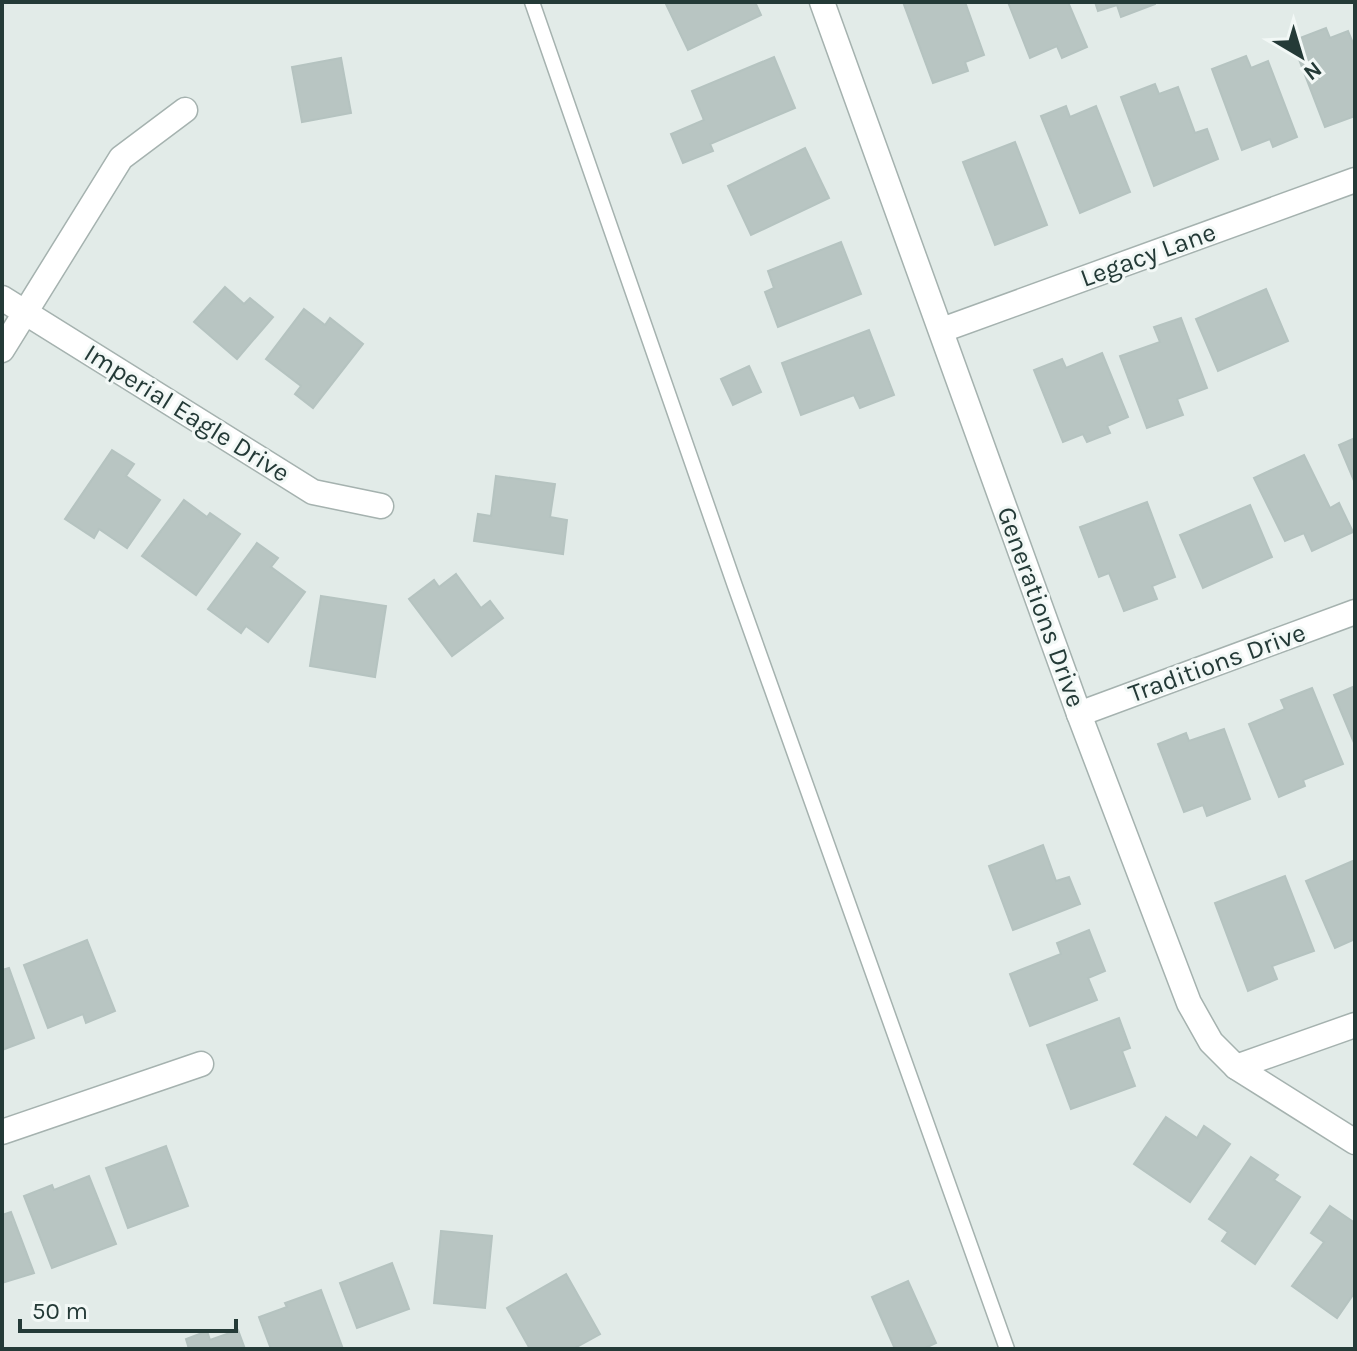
<svg xmlns="http://www.w3.org/2000/svg" width="1357" height="1351" font-family="Karla,sans-serif">
	<style>
		.building { fill: #b8c5c2; stroke: #b5c3c0; stroke-width: 2 }
		.lines { fill: none; stroke-linecap: round; stroke-linejoin: round }
		.lane-casing { stroke: #a5b2af; stroke-width: 17 }
		.street-casing { stroke: #a5b2af; stroke-width: 27 }
		.lane { stroke: #fff; stroke-width: 14 }
		.street { stroke: #fff; stroke-width: 24 }
		.labels { text-anchor: middle; dominant-baseline: central; stroke-width: 6; stroke-linejoin: round; paint-order: stroke }
		.street-label { font-size: 26px; fill: #243a37; stroke: #f2f8f6 }
	</style>
	<rect width="100%" height="100%" fill="#e2ebe8"/>
	<g class="building">
		<polygon points="665,2 755,2 761,15 688,50"/>
		<polygon points="903,2 965,2 984,55 965,62 968,71 933,83"/>
		<polygon points="1008,2 1068,2 1087,47 1062,58 1057,46 1030,58"/>
		<polygon points="1095,2 1155,2 1155,4 1121,17 1117,5 1098,11"/>
		<polygon points="1326,28 1330,38 1348,31 1355,48 1355,116 1325,127 1292,41"/>
		<polygon points="1246,56 1251,68 1268,61 1297,137 1273,147 1270,139 1242,150 1212,69"/>
		<polygon points="774,57 795,108 710,144 713,151 683,163 671,134 704,120 692,91"/>
		<polygon points="341,58 351,113 302,122 292,67"/>
		<polygon points="1155,84 1159,94 1178,87 1195,133 1207,129 1218,159 1154,186 1121,97"/>
		<polygon points="1066,106 1070,117 1096,106 1130,192 1080,213 1041,116"/>
		<polygon points="1015,142 1047,225 995,245 963,162"/>
		<polygon points="805,148 829,198 751,235 728,186"/>
		<polygon points="841,242 861,294 778,327 765,292 774,288 768,271"/>
		<polygon points="225,287 244,304 250,298 273,317 237,359 194,322"/>
		<polygon points="1266,289 1288,341 1218,371 1196,319"/>
		<polygon points="304,309 325,325 330,318 363,344 313,408 295,394 301,386 266,359"/>
		<polygon points="1181,318 1207,388 1177,399 1183,415 1147,428 1120,356 1160,342 1154,327"/>
		<polygon points="869,330 894,395 860,408 854,395 801,415 782,363"/>
		<polygon points="1102,353 1128,417 1107,426 1110,433 1087,442 1083,434 1063,442 1034,370 1062,359 1066,368"/>
		<polygon points="749,366 761,392 733,405 721,379"/>
		<polygon points="1355,438 1355,483 1339,445"/>
		<polygon points="112,450 134,464 126,476 160,500 127,548 99,529 94,538 65,519"/>
		<polygon points="1304,455 1330,508 1339,503 1353,532 1312,551 1304,533 1285,541 1254,478"/>
		<polygon points="496,476 555,484 550,517 567,520 563,554 474,541 478,514 491,516"/>
		<polygon points="184,500 207,517 210,513 240,534 196,595 142,556"/>
		<polygon points="1147,502 1175,577 1152,586 1157,599 1124,611 1109,573 1099,577 1080,527"/>
		<polygon points="1250,505 1272,557 1203,588 1180,535"/>
		<polygon points="257,543 278,558 271,567 305,592 268,642 246,626 241,633 208,609"/>
		<polygon points="456,574 481,608 490,601 503,618 452,656 409,599 434,580 439,587"/>
		<polygon points="321,596 386,606 375,677 310,666"/>
		<polygon points="1355,686 1355,745 1334,695"/>
		<polygon points="1312,688 1343,764 1303,780 1305,786 1279,797 1249,724 1285,709 1281,700"/>
		<polygon points="1224,729 1250,799 1207,816 1203,805 1184,812 1158,744 1186,733 1189,741"/>
		<polygon points="1043,845 1056,881 1069,877 1080,904 1013,930 989,866"/>
		<polygon points="1355,860 1355,939 1335,948 1306,881"/>
		<polygon points="1285,876 1314,951 1272,966 1277,979 1248,991 1215,903"/>
		<polygon points="1089,930 1105,971 1088,978 1097,1000 1030,1026 1010,974 1061,954 1057,943"/>
		<polygon points="87,940 115,1011 86,1023 83,1014 48,1028 24,965"/>
		<polygon points="9,968 34,1038 2,1050 2,970"/>
		<polygon points="1119,1018 1130,1048 1122,1051 1135,1086 1071,1109 1047,1045"/>
		<polygon points="1166,1117 1197,1138 1204,1126 1230,1144 1190,1202 1134,1164"/>
		<polygon points="166,1146 188,1206 128,1228 106,1168"/>
		<polygon points="1251,1157 1278,1175 1274,1180 1300,1197 1255,1264 1222,1241 1228,1232 1209,1219"/>
		<polygon points="89,1176 116,1244 52,1268 24,1196 52,1185 54,1190"/>
		<polygon points="1330,1206 1355,1223 1355,1292 1337,1318 1292,1286 1324,1242 1311,1233"/>
		<polygon points="11,1212 34,1273 2,1283 2,1215"/>
		<polygon points="441,1231 492,1236 485,1308 434,1303"/>
		<polygon points="392,1263 409,1309 357,1328 340,1283"/>
		<polygon points="566,1274 600,1334 573,1349 530,1349 507,1308"/>
		<polygon points="908,1281 936,1343 923,1349 895,1349 872,1297"/>
		<polygon points="321,1290 343,1349 271,1349 259,1317 287,1307 285,1303"/>
		<polygon points="238,1330 245,1349 189,1349 186,1339 207,1331 210,1340"/>
	</g>
	<g class="lines">
		<g class="lane-casing">
			<polyline id="lane" points="532,2 735,586 1007,1349"/>
		</g>
		<g class="street-casing">
			<g id="street">
				<polyline points="822,2 1079,714 1189,1003 1211,1042 1236,1067 1355,1142"/>
				<polyline points="2,298 313,492 381,506"/>
				<polyline points="942,330 1355,180"/>
				<polyline points="2,350 121,158 185,110"/>
				<polyline points="1079,714 1355,612"/>
				<polyline points="1236,1067 1355,1025"/>
				<polyline points="2,1132 201,1064"/>
			</g>
		</g>
		<use href="#lane" class="lane"/>
		<use href="#street" class="street"/>
	</g>
	<g class="labels">
		<g class="street-label">
			<text transform="translate(1148 255) rotate(-20)">Legacy Lane</text>
			<text transform="translate(187 413) rotate(32)">Imperial Eagle Drive</text>
			<text transform="translate(1041 607) rotate(70)">Generations Drive</text>
			<text transform="translate(1217 663) rotate(-20)">Traditions Drive</text>
		</g>
	</g>
	<rect width="1357" height="1351" fill="none" stroke="#243a37" stroke-width="8"/>
	<g transform="translate(1301 56) rotate(142)" stroke="#f2f8f6" stroke-width="6" paint-order="stroke">
	<path d="M0-6L14 30L0 20L-14 30Z" fill="#243a37"/>
	<text y="-12" font-size="22" font-weight="bold" text-anchor="middle" fill="#243a37">N</text>
	</g>
	<path d="M20 1319v12h216v-12" fill="none" stroke="#243a37" stroke-width="4"/>
	<text x="32" y="1319" font-size="24" fill="#243a37" stroke="#f2f8f6" stroke-width="6" paint-order="stroke">50 m</text>
</svg>
